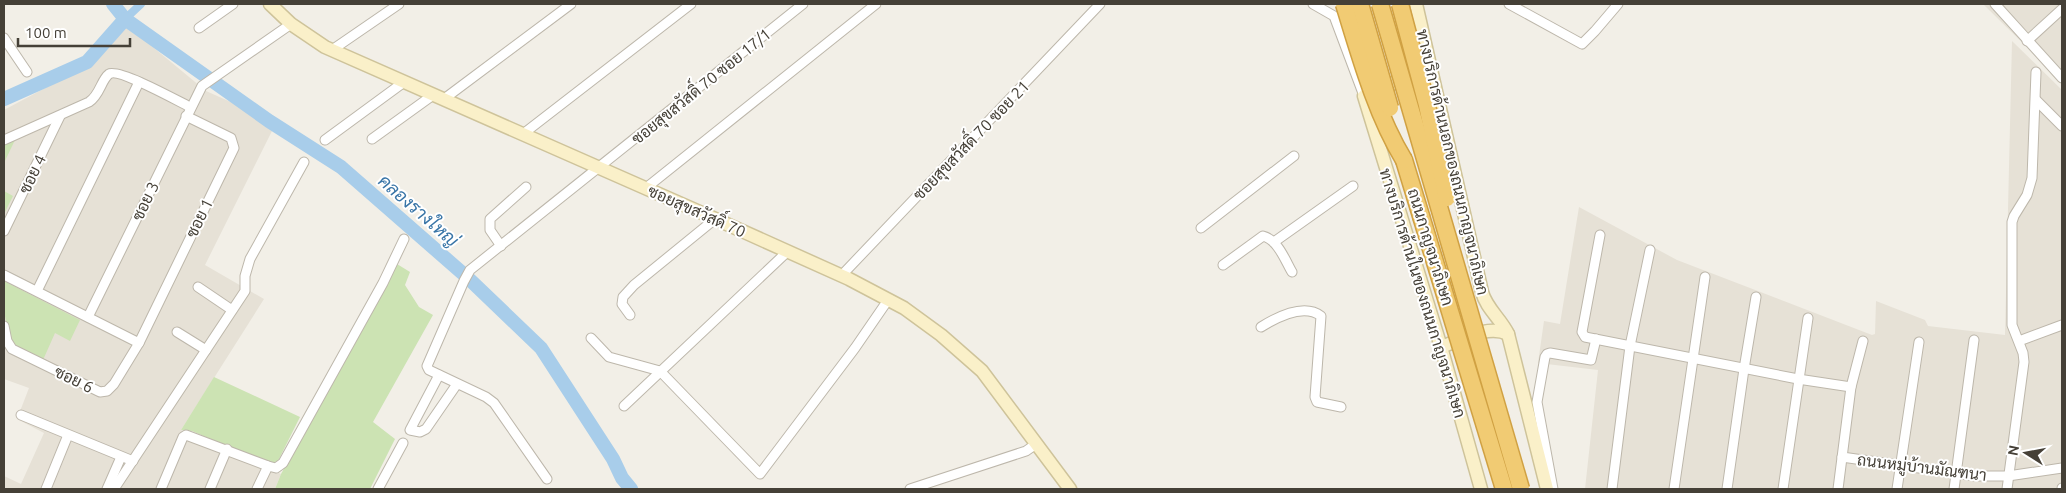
<svg xmlns="http://www.w3.org/2000/svg" width="2066" height="493" font-family="Ubuntu,Sarabun,sans-serif">
	<style>
		.residential { fill: #e6e1d6 }
		.green { fill: #cce3b3 }
		.lines { fill: none; stroke-linecap: round; stroke-linejoin: round }
		.canal { stroke: #a8cdea; stroke-width: 8 }
		.river { stroke: #a8cdea; stroke-width: 14 }
		.street-casing { stroke: #bdb7ab; stroke-width: 11 }
		.secondary-casing { stroke: #cec39a; stroke-width: 15 }
		.highway-casing { stroke: #d0a143; stroke-width: 19 }
		.street { stroke: #fff; stroke-width: 9 }
		.secondary { stroke: #faf0c9; stroke-width: 12 }
		.highway { stroke: #f1cb73; stroke-width: 16 }
		.highway-bridge-casing { stroke: #d0a143; stroke-width: 19; stroke-linecap: butt }
		.highway-bridge { stroke: #f1cb73; stroke-width: 16 }
		.labels { text-anchor: middle; dominant-baseline: central; stroke-width: 4; stroke-linejoin: round; paint-order: stroke }
		.street-label { font-size: 16px; fill: #454037; stroke: #fff }
		.water-label { font-size: 18px; font-style: italic; fill: #3975a7; stroke: #fff }
	</style>
	<rect width="100%" height="100%" fill="#f2efe7"/>
	<g class="residential">
		<polygon points="1983,4 2062,4 2062,82"/>
		<polygon points="125,24 206,91 233,103 272,131 205,265 264,299 181,430 281,474 275,489 4,489 4,476 21,484 44,433 17,419 29,388 4,379 4,110 90,64"/>
		<polygon points="2012,41 2062,90 2062,489 1585,489 1598,370 1538,363 1544,321 1560,324 1579,207 1677,260 1872,335 1875,334 1876,301 1925,320 1928,326 2005,335"/>
	</g>
	<g class="green">
		<polygon points="15,140 4,163 4,143"/>
		<polygon points="4,191 13,196 4,214"/>
		<polygon points="397,264 410,272 405,285 419,307 433,315 373,422 395,439 370,489 275,489 281,474"/>
		<polygon points="4,281 80,320 70,341 55,333 43,360 10,342 4,311"/>
		<polygon points="214,377 300,417 278,461 268,464 192,431 181,430"/>
	</g>
	<g class="lines">
		<polyline class="canal" points="125,19 141,4"/>
		<g class="river">
			<polyline points="113,4 125,19 269,121 341,167 468,278 541,348 613,459 622,478 631,489"/>
			<polyline points="4,99 87,62 125,19"/>
		</g>
		<g class="street-casing">
			<g id="street">
				<polyline points="1313,4 1334,16 1364,96"/>
				<polyline points="1509,4 1582,44 1595,31 1618,4"/>
				<polyline points="1995,4 2062,78"/>
				<polyline points="199,28 233,4"/>
				<polyline points="4,38 27,72"/>
				<polyline points="2027,41 2062,9"/>
				<polyline points="332,50 399,4"/>
				<polyline points="444,99 571,4"/>
				<polyline points="2036,100 2062,126"/>
				<polyline points="523,134 691,4"/>
				<polyline points="372,139 433,95"/>
				<path d="M4,140L89,102C100,95 101,80 109,74C118,68 178,101 190,107"/>
				<polyline points="325,140 404,82"/>
				<polyline points="646,188 876,4"/>
				<polyline points="1201,228 1294,156"/>
				<polyline points="4,231 60,116"/>
				<polyline points="1600,235 1582,332 1585,337 1798,379 1851,387"/>
				<polyline points="1274,242 1353,186"/>
				<polyline points="501,246 490,230 490,219 526,187"/>
				<path d="M1223,265L1263,236C1278,240 1285,260 1292,272"/>
				<polyline points="4,275 139,343"/>
				<polyline points="841,276 1100,4"/>
				<polyline points="198,287 232,310"/>
				<polyline points="37,291 139,82"/>
				<polyline points="630,315 622,304 623,297 634,285 715,219"/>
				<polyline points="88,317 202,86 291,24"/>
				<polyline points="4,326 7,341 12,349 100,392 107,391 114,384 139,343 234,148 231,138 186,116"/>
				<path d="M1261,327C1277,317 1304,303 1321,316L1315,397L1317,402L1341,407"/>
				<polyline points="177,332 206,350"/>
				<polyline points="591,338 609,357 660,371 760,474 855,348 888,300"/>
				<polyline points="2019,341 2062,325"/>
				<polyline points="439,375 410,430 420,432 426,429 457,384"/>
				<polyline points="624,406 787,252"/>
				<polyline points="21,415 133,461"/>
				<polyline points="1842,457 1975,476 2008,476 2062,468"/>
				<polyline points="547,479 494,403 486,397 429,370 427,366 464,281 470,270 803,4"/>
				<polyline points="46,489 68,435"/>
				<polyline points="107,489 121,457"/>
				<polyline points="114,489 245,291 245,276 250,259 304,162"/>
				<polyline points="161,489 183,437 186,435 268,466 276,468 283,463 383,283 404,239"/>
				<polyline points="210,489 227,449"/>
				<polyline points="257,489 268,466"/>
				<polyline points="378,489 403,443"/>
				<polyline points="910,489 1026,451 1036,444"/>
				<polyline points="1553,489 1537,402 1545,357 1547,354 1550,353 1591,360 1596,339"/>
				<polyline points="1612,489 1630,346 1650,250"/>
				<polyline points="1674,489 1705,277"/>
				<polyline points="1727,489 1744,369 1756,297"/>
				<polyline points="1783,489 1808,318"/>
				<polyline points="1838,489 1851,387 1863,341"/>
				<polyline points="1897,489 1919,342"/>
				<polyline points="1954,489 1974,340"/>
				<polyline points="2007,489 2024,362 2023,353 2012,325 2012,222 2014,216 2027,195 2032,178 2036,72"/>
				<polyline points="2062,489 2062,488"/>
			</g>
		</g>
		<g class="secondary-casing">
			<g id="secondary">
				<polyline points="270,4 291,24 325,47 711,217 849,279 904,308 941,335 982,371 1070,489"/>
				<path d="M1416,4L1482,292C1486,308 1501,319 1508,334L1547,489"/>
				<polyline points="1426,69 1364,96 1441,347 1481,489"/>
				<path d="M1441,347C1461,340 1488,324 1508,334"/>
			</g>
		</g>
		<g class="highway-casing">
			<polyline id="highway" points="1404,160 1421,216"/>
		</g>
		<use href="#street" class="street"/>
		<use href="#secondary" class="secondary"/>
		<use href="#highway" class="highway"/>
		<g class="highway-bridge-casing">
			<g id="highway-bridge">
				<path d="M1344,4C1360,56 1376,114 1404,160"/>
				<polyline points="1360,4 1390,108"/>
				<polyline points="1380,4 1521,489"/>
				<polyline points="1400,4 1427,105 1447,198"/>
				<polyline points="1421,216 1504,489"/>
			</g>
		</g>
		<use href="#highway-bridge" class="highway-bridge"/>
	</g>
	<g class="labels">
		<g class="street-label">
			<text transform="translate(701 86) rotate(-39)">ซอยสุขสวัสดิ์ 70 ซอย 17/1</text>
			<text transform="translate(971 140) rotate(-46)">ซอยสุขสวัสดิ์ 70 ซอย 21</text>
			<text transform="translate(1453 162) rotate(77)">ทางบริการด้านนอกของถนนกาญจนาภิเษก</text>
			<text transform="translate(32 174) rotate(-64)">ซอย 4</text>
			<text transform="translate(145 201) rotate(-64)">ซอย 3</text>
			<text transform="translate(697 211) rotate(24)">ซอยสุขสวัสดิ์ 70</text>
			<text transform="translate(199 218) rotate(-64)">ซอย 1</text>
			<text transform="translate(1431 247) rotate(73)">ถนนกาญจนาภิเษก</text>
			<text transform="translate(1423 293) rotate(73)">ทางบริการด้านในของถนนกาญจนาภิเษก</text>
			<text transform="translate(74 379) rotate(26)">ซอย 6</text>
			<text transform="translate(1922 467) rotate(7)">ถนนหมู่บ้านมัณฑนา</text>
		</g>
		<g class="water-label">
			<text transform="translate(419 210) rotate(41)">คลองรางใหญ่</text>
		</g>
	</g>
	<rect width="2066" height="493" fill="none" stroke="#454037" stroke-width="10"/>
	<g transform="translate(2026 453) rotate(281)" stroke="#ffffff" stroke-width="4" paint-order="stroke">
	<path d="M0-4L9 19L0 12L-9 19Z" fill="#454037"/>
	<text y="-8" font-size="14" font-weight="bold" text-anchor="middle" fill="#454037">N</text>
	</g>
	<path d="M18 38v8h112v-8" fill="none" stroke="#454037" stroke-width="2.5"/>
	<text x="25" y="38" font-size="15" fill="#454037" stroke="#ffffff" stroke-width="4" paint-order="stroke">100 m</text>
</svg>
